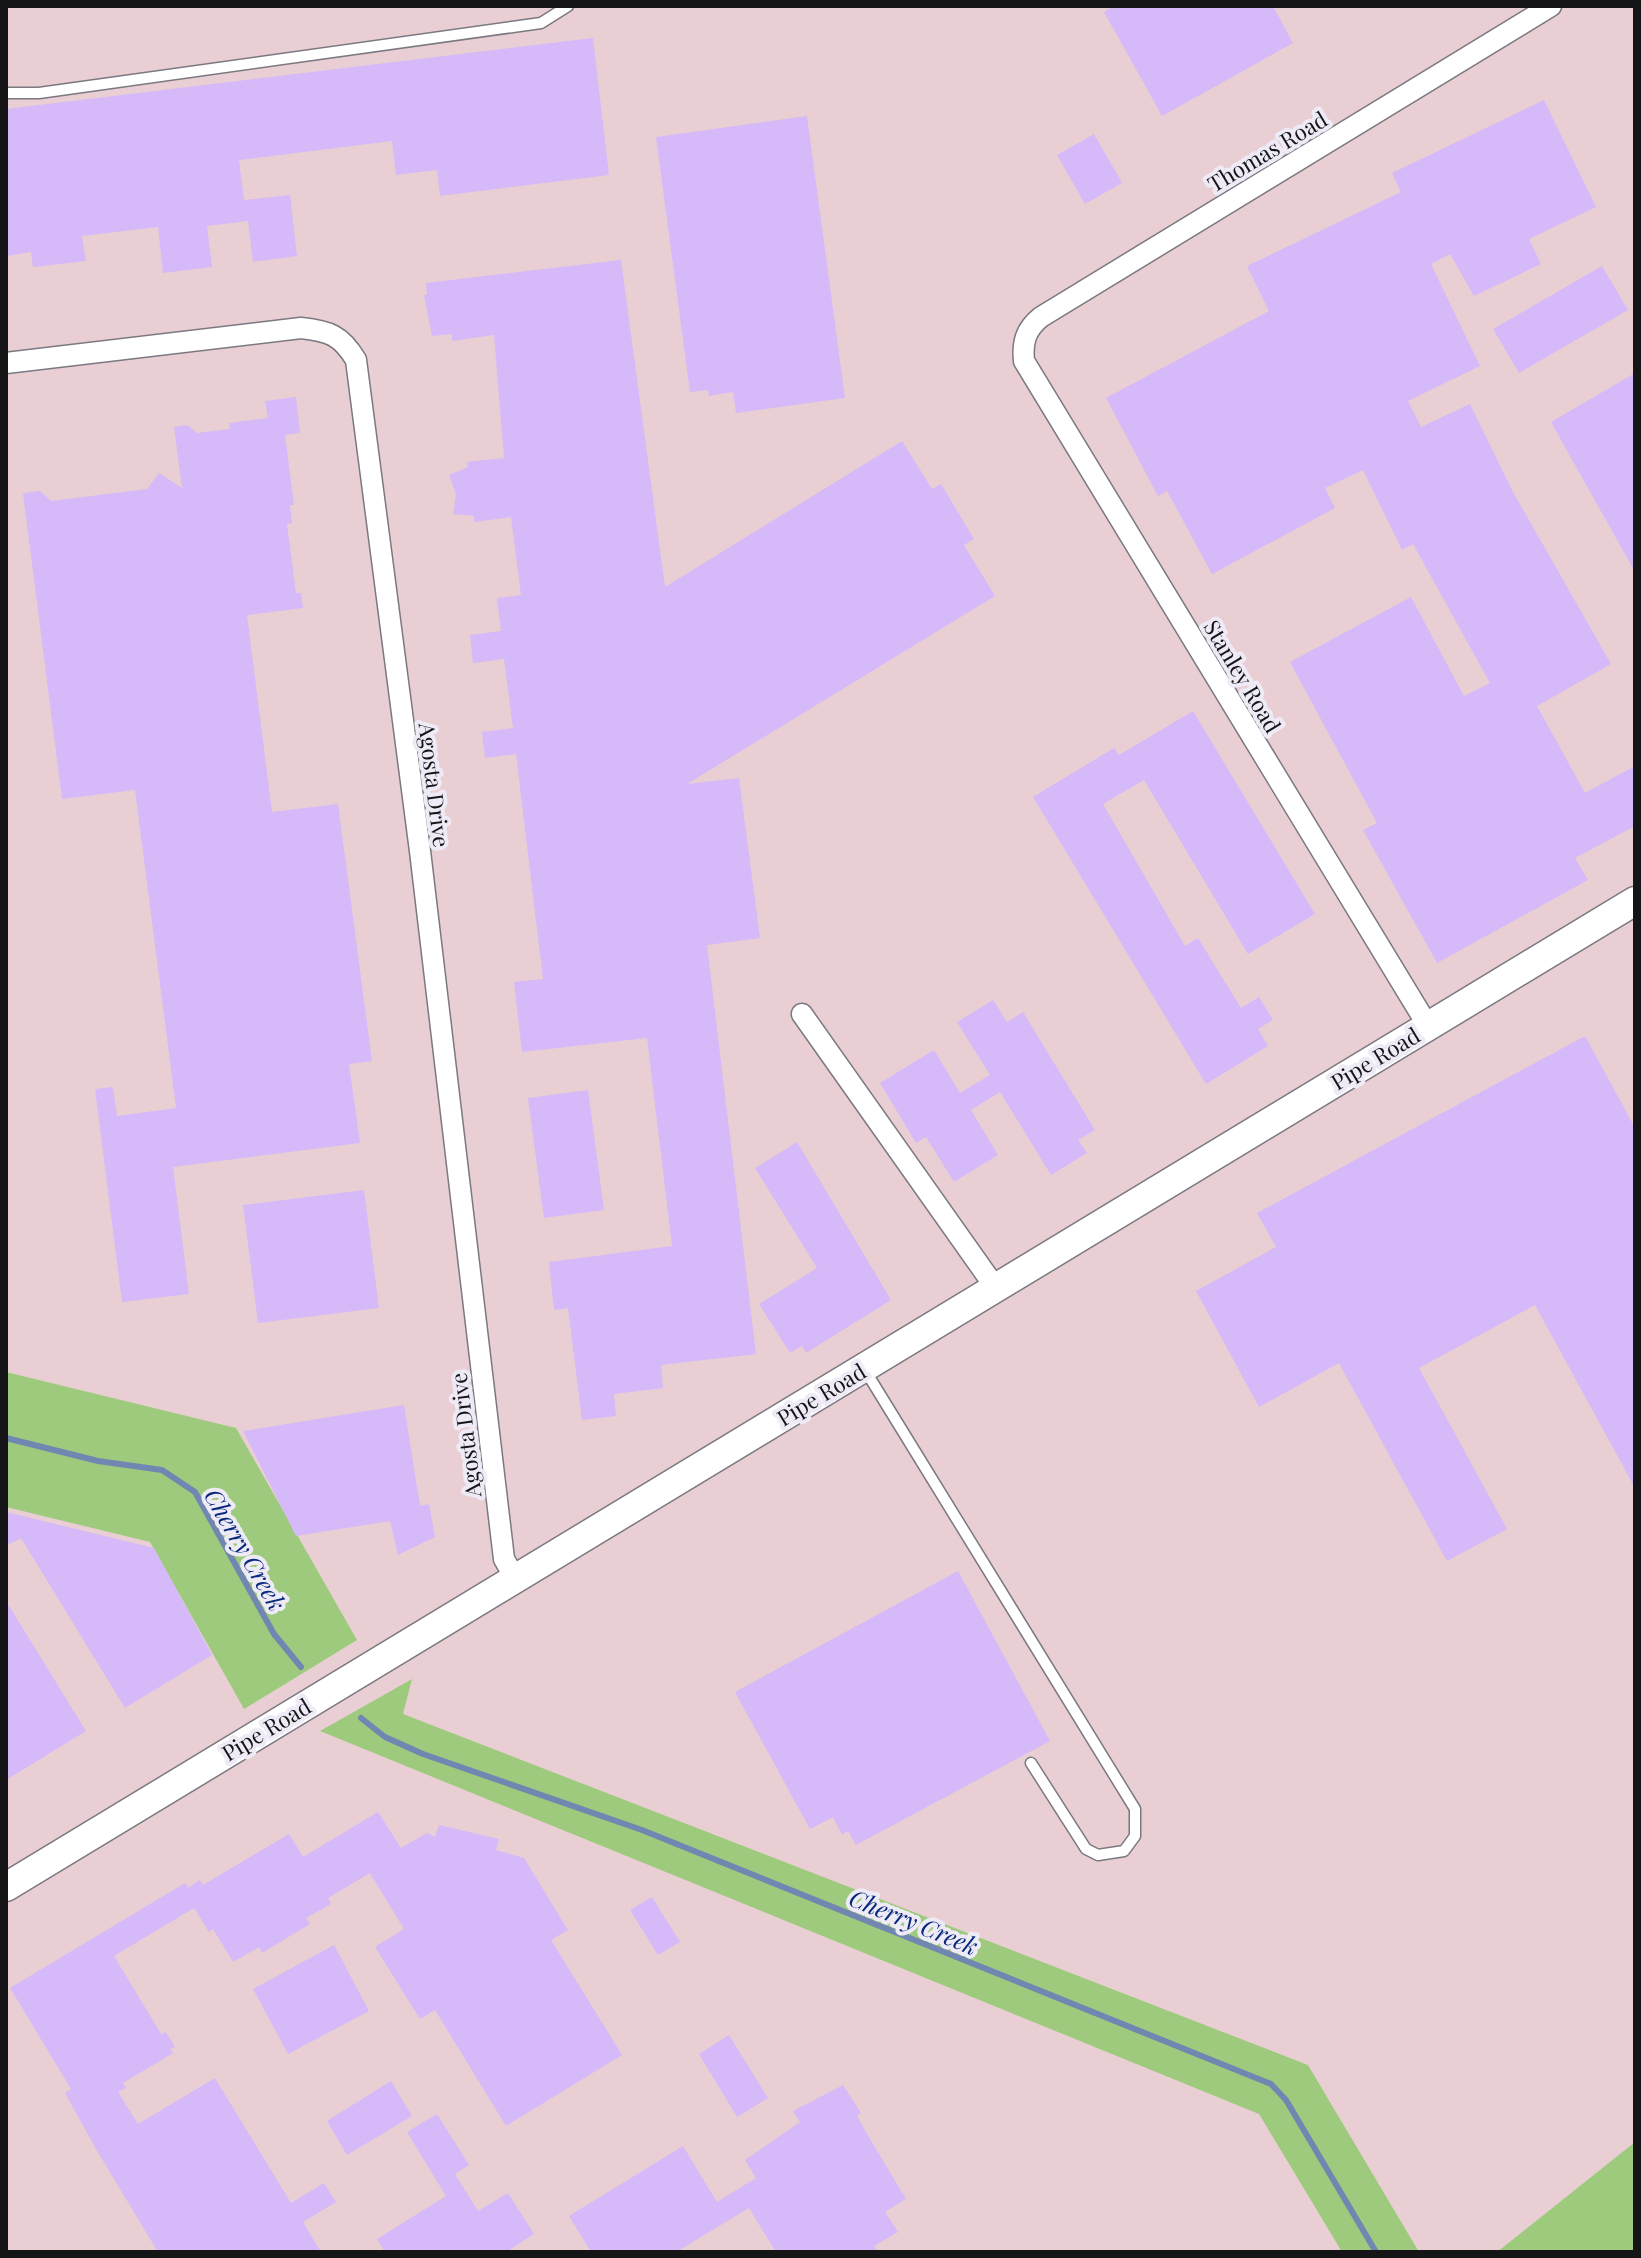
<svg xmlns="http://www.w3.org/2000/svg" width="1641" height="2258" font-family="'Playfair Display',serif">
	<style>
		.industrial { fill: #e9cfd3 }
		.green { fill: #9eca7d }
		.lines { fill: none; stroke-linecap: round; stroke-linejoin: round }
		.stream { stroke: #7187b2; stroke-width: 6 }
		.building { fill: #d5b9f9 }
		.lane-casing { stroke: #7b7881; stroke-width: 13 }
		.street-casing { stroke: #7b7881; stroke-width: 23 }
		.secondary-casing { stroke: #7b7881; stroke-width: 31 }
		.path { stroke: #89878e; stroke-width: 3; stroke-dasharray: 2 6; stroke-linecap: butt }
		.lane { stroke: #fff; stroke-width: 10 }
		.street { stroke: #fff; stroke-width: 20 }
		.secondary { stroke: #fff; stroke-width: 28 }
		.labels { text-anchor: middle; dominant-baseline: central; stroke-width: 8; stroke-linejoin: round; paint-order: stroke }
		.street-label { font-size: 22px; fill: #151417; stroke: #eeebf6 }
		.water-label { font-size: 24px; font-style: italic; fill: #07297c; stroke: #eeebf6 }
	</style>
	<rect width="100%" height="100%" fill="#e1dee8"/>
	<polygon class="industrial" points="6,6 1635,6 1635,2142 1497,2252 6,2252"/>
	<g class="green">
		<polygon points="6,1372 236,1428 357,1640 244,1709 150,1542 6,1507"/>
		<polygon points="412,1679 403,1714 1308,2065 1419,2252 1342,2252 1259,2114 320,1731"/>
		<polygon points="1635,2142 1635,2252 1497,2252"/>
	</g>
	<g class="lines">
		<g class="stream">
			<polyline points="6,1438 98,1461 162,1470 195,1492 274,1634 301,1667"/>
			<polyline points="361,1718 385,1737 423,1754 642,1830 1271,2084 1286,2100 1376,2252"/>
		</g>
	</g>
	<g class="building">
		<polygon points="1114,6 1273,6 1293,43 1162,116 1104,12"/>
		<polygon points="593,38 609,175 440,196 437,170 396,175 392,141 239,160 244,200 290,195 297,256 253,262 248,221 207,226 212,267 163,273 158,227 82,236 86,261 33,267 31,252 6,256 6,109"/>
		<polygon points="1544,100 1596,207 1529,239 1541,264 1474,296 1450,254 1431,264 1480,366 1408,401 1421,427 1470,404 1513,492 1611,664 1537,706 1585,793 1635,766 1635,826 1575,858 1588,880 1437,963 1363,830 1377,823 1290,662 1411,597 1464,696 1490,683 1413,544 1402,550 1363,470 1325,488 1335,508 1212,574 1167,491 1158,496 1106,398 1269,311 1247,266 1401,192 1392,173"/>
		<polygon points="807,116 845,398 736,413 733,392 709,396 708,390 690,392 656,137"/>
		<polygon points="1094,134 1122,183 1085,204 1057,155"/>
		<polygon points="621,260 665,587 902,441 932,489 941,484 974,539 964,545 995,596 687,784 739,778 760,938 707,945 756,1354 661,1365 663,1388 614,1394 616,1416 582,1420 568,1308 554,1310 549,1262 672,1246 647,1038 522,1052 514,982 543,979 516,754 485,758 482,732 513,728 504,659 473,663 470,635 501,631 497,598 521,595 511,517 474,522 474,516 453,514 456,494 449,475 468,467 467,462 504,458 494,335 452,341 452,334 432,336 424,295 427,295 426,283"/>
		<polygon points="1602,266 1628,310 1519,373 1493,329"/>
		<polygon points="1635,373 1635,572 1551,422"/>
		<polygon points="296,397 300,433 285,435 294,505 290,505 292,523 287,524 296,593 301,593 303,608 247,615 272,812 338,804 372,1061 349,1064 360,1143 173,1167 189,1294 122,1302 95,1089 113,1087 117,1116 176,1108 135,790 62,799 23,493 40,491 51,501 147,489 159,473 182,488 174,427 187,425 197,433 230,429 229,423 268,418 265,401"/>
		<polygon points="1193,711 1315,914 1248,954 1144,780 1103,804 1185,946 1198,938 1241,1008 1259,997 1273,1020 1258,1029 1268,1046 1206,1084 1033,797 1114,748 1119,755"/>
		<polygon points="993,1000 1007,1022 1023,1012 1095,1130 1078,1140 1087,1153 1051,1175 1000,1092 971,1110 998,1155 954,1182 926,1137 916,1143 880,1083 934,1050 960,1093 990,1075 957,1022"/>
		<polygon points="1585,1036 1635,1128 1635,1488 1535,1305 1419,1368 1507,1529 1447,1561 1339,1363 1259,1407 1196,1291 1276,1247 1257,1213"/>
		<polygon points="588,1090 604,1210 544,1218 528,1098"/>
		<polygon points="797,1142 891,1300 806,1353 802,1346 790,1353 759,1304 817,1268 755,1168"/>
		<polygon points="364,1190 379,1308 258,1323 243,1205"/>
		<polygon points="404,1405 420,1506 429,1504 435,1537 398,1555 390,1521 296,1536 243,1431"/>
		<polygon points="6,1512 154,1548 212,1655 125,1708 21,1538 6,1546"/>
		<polygon points="958,1571 1050,1741 856,1845 848,1831 842,1835 833,1817 810,1829 735,1692"/>
		<polygon points="6,1601 86,1731 6,1780"/>
		<polygon points="378,1812 401,1848 427,1833 435,1837 439,1825 499,1839 496,1850 524,1858 568,1930 551,1940 622,2055 506,2126 435,2010 420,2019 375,1947 404,1929 370,1873 328,1898 331,1904 306,1918 310,1924 262,1953 259,1947 233,1962 213,1929 209,1932 194,1908 114,1956 161,2034 166,2032 175,2047 170,2049 173,2053 123,2083 126,2088 118,2092 138,2124 215,2078 291,2203 324,2183 336,2202 303,2222 321,2252 158,2252 96,2149 65,2093 71,2089 10,1988 185,1883 188,1888 200,1880 203,1885 289,1834 303,1857"/>
		<polygon points="652,1897 680,1942 658,1955 630,1910"/>
		<polygon points="334,1945 369,2011 288,2054 253,1989"/>
		<polygon points="729,2035 768,2098 737,2117 699,2054"/>
		<polygon points="391,2081 412,2116 347,2155 327,2121"/>
		<polygon points="843,2085 861,2113 857,2116 867,2134 906,2199 885,2212 898,2232 874,2246 878,2252 776,2252 749,2208 676,2252 591,2252 569,2216 683,2146 717,2202 756,2178 745,2160 800,2122 793,2111"/>
		<polygon points="437,2114 469,2165 455,2174 478,2211 508,2193 534,2234 506,2252 385,2252 377,2239 446,2196 407,2132"/>
	</g>
	<g class="lines">
		<g class="lane-casing">
			<g id="lane">
				<polyline points="6,93 39,93 541,23 568,6"/>
				<polyline points="865,1370 1135,1809 1135,1836 1124,1851 1098,1855 1086,1849 1031,1763"/>
			</g>
		</g>
		<g class="street-casing">
			<g id="street">
				<path d="M6,363L301,328C329,331 341,335 356,360L420,851L504,1559L515,1578"/>
				<polyline points="802,1014 995,1287"/>
				<path d="M1428,1026L1024,361C1022,342 1026,329 1041,317L1551,6"/>
			</g>
		</g>
		<g class="secondary-casing">
			<polyline id="secondary" points="6,1887 1635,901"/>
		</g>
		<polyline class="path" points="1632,2252 1635,2250"/>
		<use href="#lane" class="lane"/>
		<use href="#street" class="street"/>
		<use href="#secondary" class="secondary"/>
	</g>
	<g class="labels">
		<g class="street-label">
			<text transform="translate(1267 151) rotate(-31)">Thomas Road</text>
			<text transform="translate(1243 676) rotate(59)">Stanley Road</text>
			<text transform="translate(435 785) rotate(83)">Agosta Drive</text>
			<text transform="translate(1375 1058) rotate(-31)">Pipe Road</text>
			<text transform="translate(821 1394) rotate(-31)">Pipe Road</text>
			<text transform="translate(465 1435) rotate(-97)">Agosta Drive</text>
			<text transform="translate(266 1729) rotate(-31)">Pipe Road</text>
		</g>
		<g class="water-label">
			<text transform="translate(246 1549) rotate(60)">Cherry Creek</text>
			<text transform="translate(914 1921) rotate(22)">Cherry Creek</text>
		</g>
	</g>
	<rect width="1641" height="2258" fill="none" stroke="#151417" stroke-width="16"/>
</svg>
